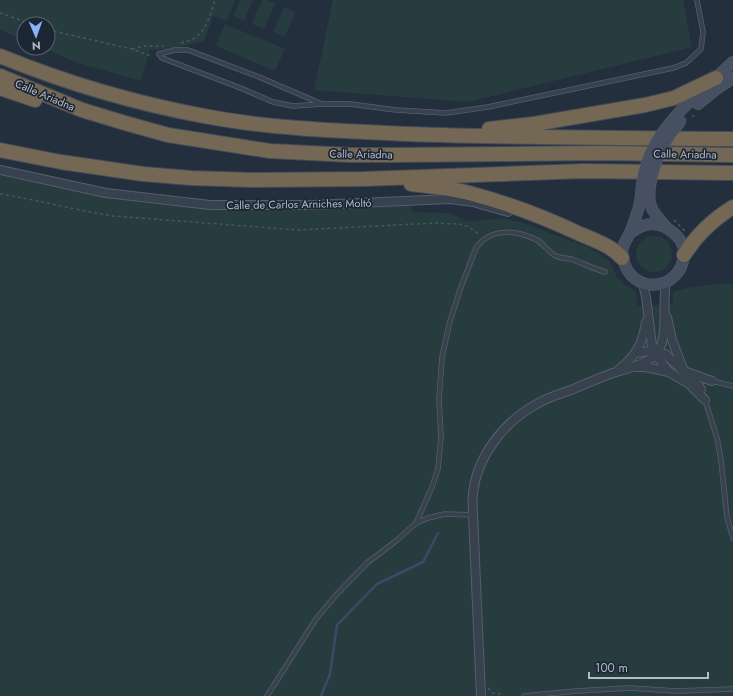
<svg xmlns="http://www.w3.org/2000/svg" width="733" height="696" font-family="Jost,sans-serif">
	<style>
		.green { fill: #263c3f }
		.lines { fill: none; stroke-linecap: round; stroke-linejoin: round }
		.stream { stroke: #394c67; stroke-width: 2.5 }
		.lane-casing { stroke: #565f6c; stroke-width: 5.5 }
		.street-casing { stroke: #565f6c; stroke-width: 10 }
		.secondary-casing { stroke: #565f6c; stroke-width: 12 }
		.highway-casing { stroke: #434c59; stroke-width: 16 }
		.path { stroke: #44595c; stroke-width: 1.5; stroke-dasharray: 3 3; stroke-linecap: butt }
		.lane { stroke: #38414e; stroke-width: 4 }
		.street { stroke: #38414e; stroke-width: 8 }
		.secondary { stroke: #465061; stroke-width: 11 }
		.highway { stroke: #746855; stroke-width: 14 }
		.secondary-bridge-casing { stroke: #565f6c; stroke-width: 12; stroke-linecap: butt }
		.secondary-bridge { stroke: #465061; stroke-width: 11 }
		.labels { text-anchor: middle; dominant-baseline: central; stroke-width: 3.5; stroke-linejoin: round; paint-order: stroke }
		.street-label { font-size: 11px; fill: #b4bcc9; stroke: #1d2633 }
	</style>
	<rect width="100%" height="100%" fill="#242f3e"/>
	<g class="green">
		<polygon points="0,0 235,0 227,21 213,16 204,41 176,48 149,50 141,81 75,62 43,48 48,48 48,24 24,24 24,40 0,30"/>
		<polygon points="240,0 253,0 244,21 233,16"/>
		<polygon points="262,0 267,0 275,3 264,29 252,24"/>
		<polygon points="333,0 683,0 692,47 468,102 314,90"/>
		<polygon points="284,7 295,12 285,37 273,32"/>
		<polygon points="225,24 285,49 275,71 216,46"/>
		<path d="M0,175C65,190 130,204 197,208C268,213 340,209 411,205L412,212L451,213L468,222L503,218L524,223L587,247L600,254L610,262L617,277L625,285L636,292L638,306L673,304V292C696,285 709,284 733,284V696H0Z"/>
		<circle cx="654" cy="254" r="18"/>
	</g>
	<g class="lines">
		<polyline class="stream" points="321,696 330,674 337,625 377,584 423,562 438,533"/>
		<g class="lane-casing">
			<g id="lane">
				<polygon points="175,50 188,50 259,77 322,104 293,106 273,102 243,89 162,58 159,54"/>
				<polyline points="322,104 350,104 396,110 446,113 488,107 673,68 686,63 701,49 703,32 697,0"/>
				<polyline points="712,381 733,386"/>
				<polyline points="705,400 717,438 721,460 727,517 733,538"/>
				<polyline points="416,523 428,518 445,514 473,515"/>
				<path d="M267,696L316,619L336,595L367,563L396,541L416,523L432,487L438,469L441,437L439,399L442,357L450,321L461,287L476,248C491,227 516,230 537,240C544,244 548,252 556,256C560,258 566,258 571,259C582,263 594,269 605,272"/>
				<polyline points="524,696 576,691 630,688 676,691 733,689"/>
			</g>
		</g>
		<g class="street-casing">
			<g id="street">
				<polyline points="0,170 106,193 210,205 312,205 450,199 473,202 508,212"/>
				<polyline points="643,283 646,297 652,345 657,353 658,358 669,372 689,384 705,400"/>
				<polyline points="667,317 672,340 684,371 712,381"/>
				<polyline points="636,353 651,351 665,354 699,386 701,390"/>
				<polyline points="637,367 645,367 669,372"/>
				<path d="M619,369C636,357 643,342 646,322"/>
				<path d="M481,696L473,515C473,508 472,500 473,493C477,457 503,423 535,405C546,398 559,394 571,390C585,384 599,378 613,373C626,369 648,364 657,353C669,339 662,301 666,282"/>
			</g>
		</g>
		<g class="secondary-casing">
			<g id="secondary">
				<polyline points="698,104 715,90 733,78"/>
				<polyline points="683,108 733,62"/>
				<path d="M650,186C647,207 653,212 666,227"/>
				<path d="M630,233C637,228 644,224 652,224C667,224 686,239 684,255C681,292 630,296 623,258C620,248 626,241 630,233C633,226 636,217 638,210C641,202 641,193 642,185"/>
			</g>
		</g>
		<g class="highway-casing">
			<g id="highway">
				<path d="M0,56C66,83 134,103 204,116C272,129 340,131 408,134C516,138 625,138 733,139"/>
				<polyline points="0,76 82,110 125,123 168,135 270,151 350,155 395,155 602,153 733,155"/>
				<polyline points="0,88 35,100"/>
				<polyline points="489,129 534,124 645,105 674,98 716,78"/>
				<polyline points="0,150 61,162 143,174 191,178 253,180 363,179 584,171 733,173"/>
				<path d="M411,184C430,186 450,188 469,193C507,203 544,217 580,234C594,240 612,246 622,258"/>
				<path d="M684,255C697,234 712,220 733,207"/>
			</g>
		</g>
		<g class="path">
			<polyline points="0,13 31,24"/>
			<polyline points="48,30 132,49 148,55 153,55"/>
			<path d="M181,43C185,42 190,41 193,39C206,32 211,13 215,0"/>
			<polyline points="132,49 144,46 164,46"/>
			<polyline points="692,117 697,113"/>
			<path d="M0,194C38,200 75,210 113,216L298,230L435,223L459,224L469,227L480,235"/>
			<polyline points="674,220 685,231"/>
			<polyline points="488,688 493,693 500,694 500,696"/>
		</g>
		<use href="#lane" class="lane"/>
		<use href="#street" class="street"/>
		<use href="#secondary" class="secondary"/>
		<use href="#highway" class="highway"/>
		<g class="secondary-bridge-casing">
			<g id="secondary-bridge">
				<path d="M642,185C646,152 661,132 683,108"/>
				<path d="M650,186C654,161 663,140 681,121"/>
			</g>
		</g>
		<use href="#secondary-bridge" class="secondary-bridge"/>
	</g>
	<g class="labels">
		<g class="street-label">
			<text transform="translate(45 95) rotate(23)">Calle Ariadna</text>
			<text transform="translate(361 154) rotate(1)">Calle Ariadna</text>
			<text transform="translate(685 154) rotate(1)">Calle Ariadna</text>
			<text transform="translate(299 204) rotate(-1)">Calle de Carlos Arniches Moltó</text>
		</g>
	</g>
	<g transform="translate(36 36) rotate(178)"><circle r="19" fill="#1d2633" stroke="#59626f"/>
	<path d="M0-3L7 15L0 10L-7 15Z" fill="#8ab4f8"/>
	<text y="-6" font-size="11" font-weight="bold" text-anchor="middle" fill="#b4bcc9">N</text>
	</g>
	<path d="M589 672v6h119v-6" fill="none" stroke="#b4bcc9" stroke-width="2"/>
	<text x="595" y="672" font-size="12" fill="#b4bcc9" stroke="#1d2633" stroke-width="3" paint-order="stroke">100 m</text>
</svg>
